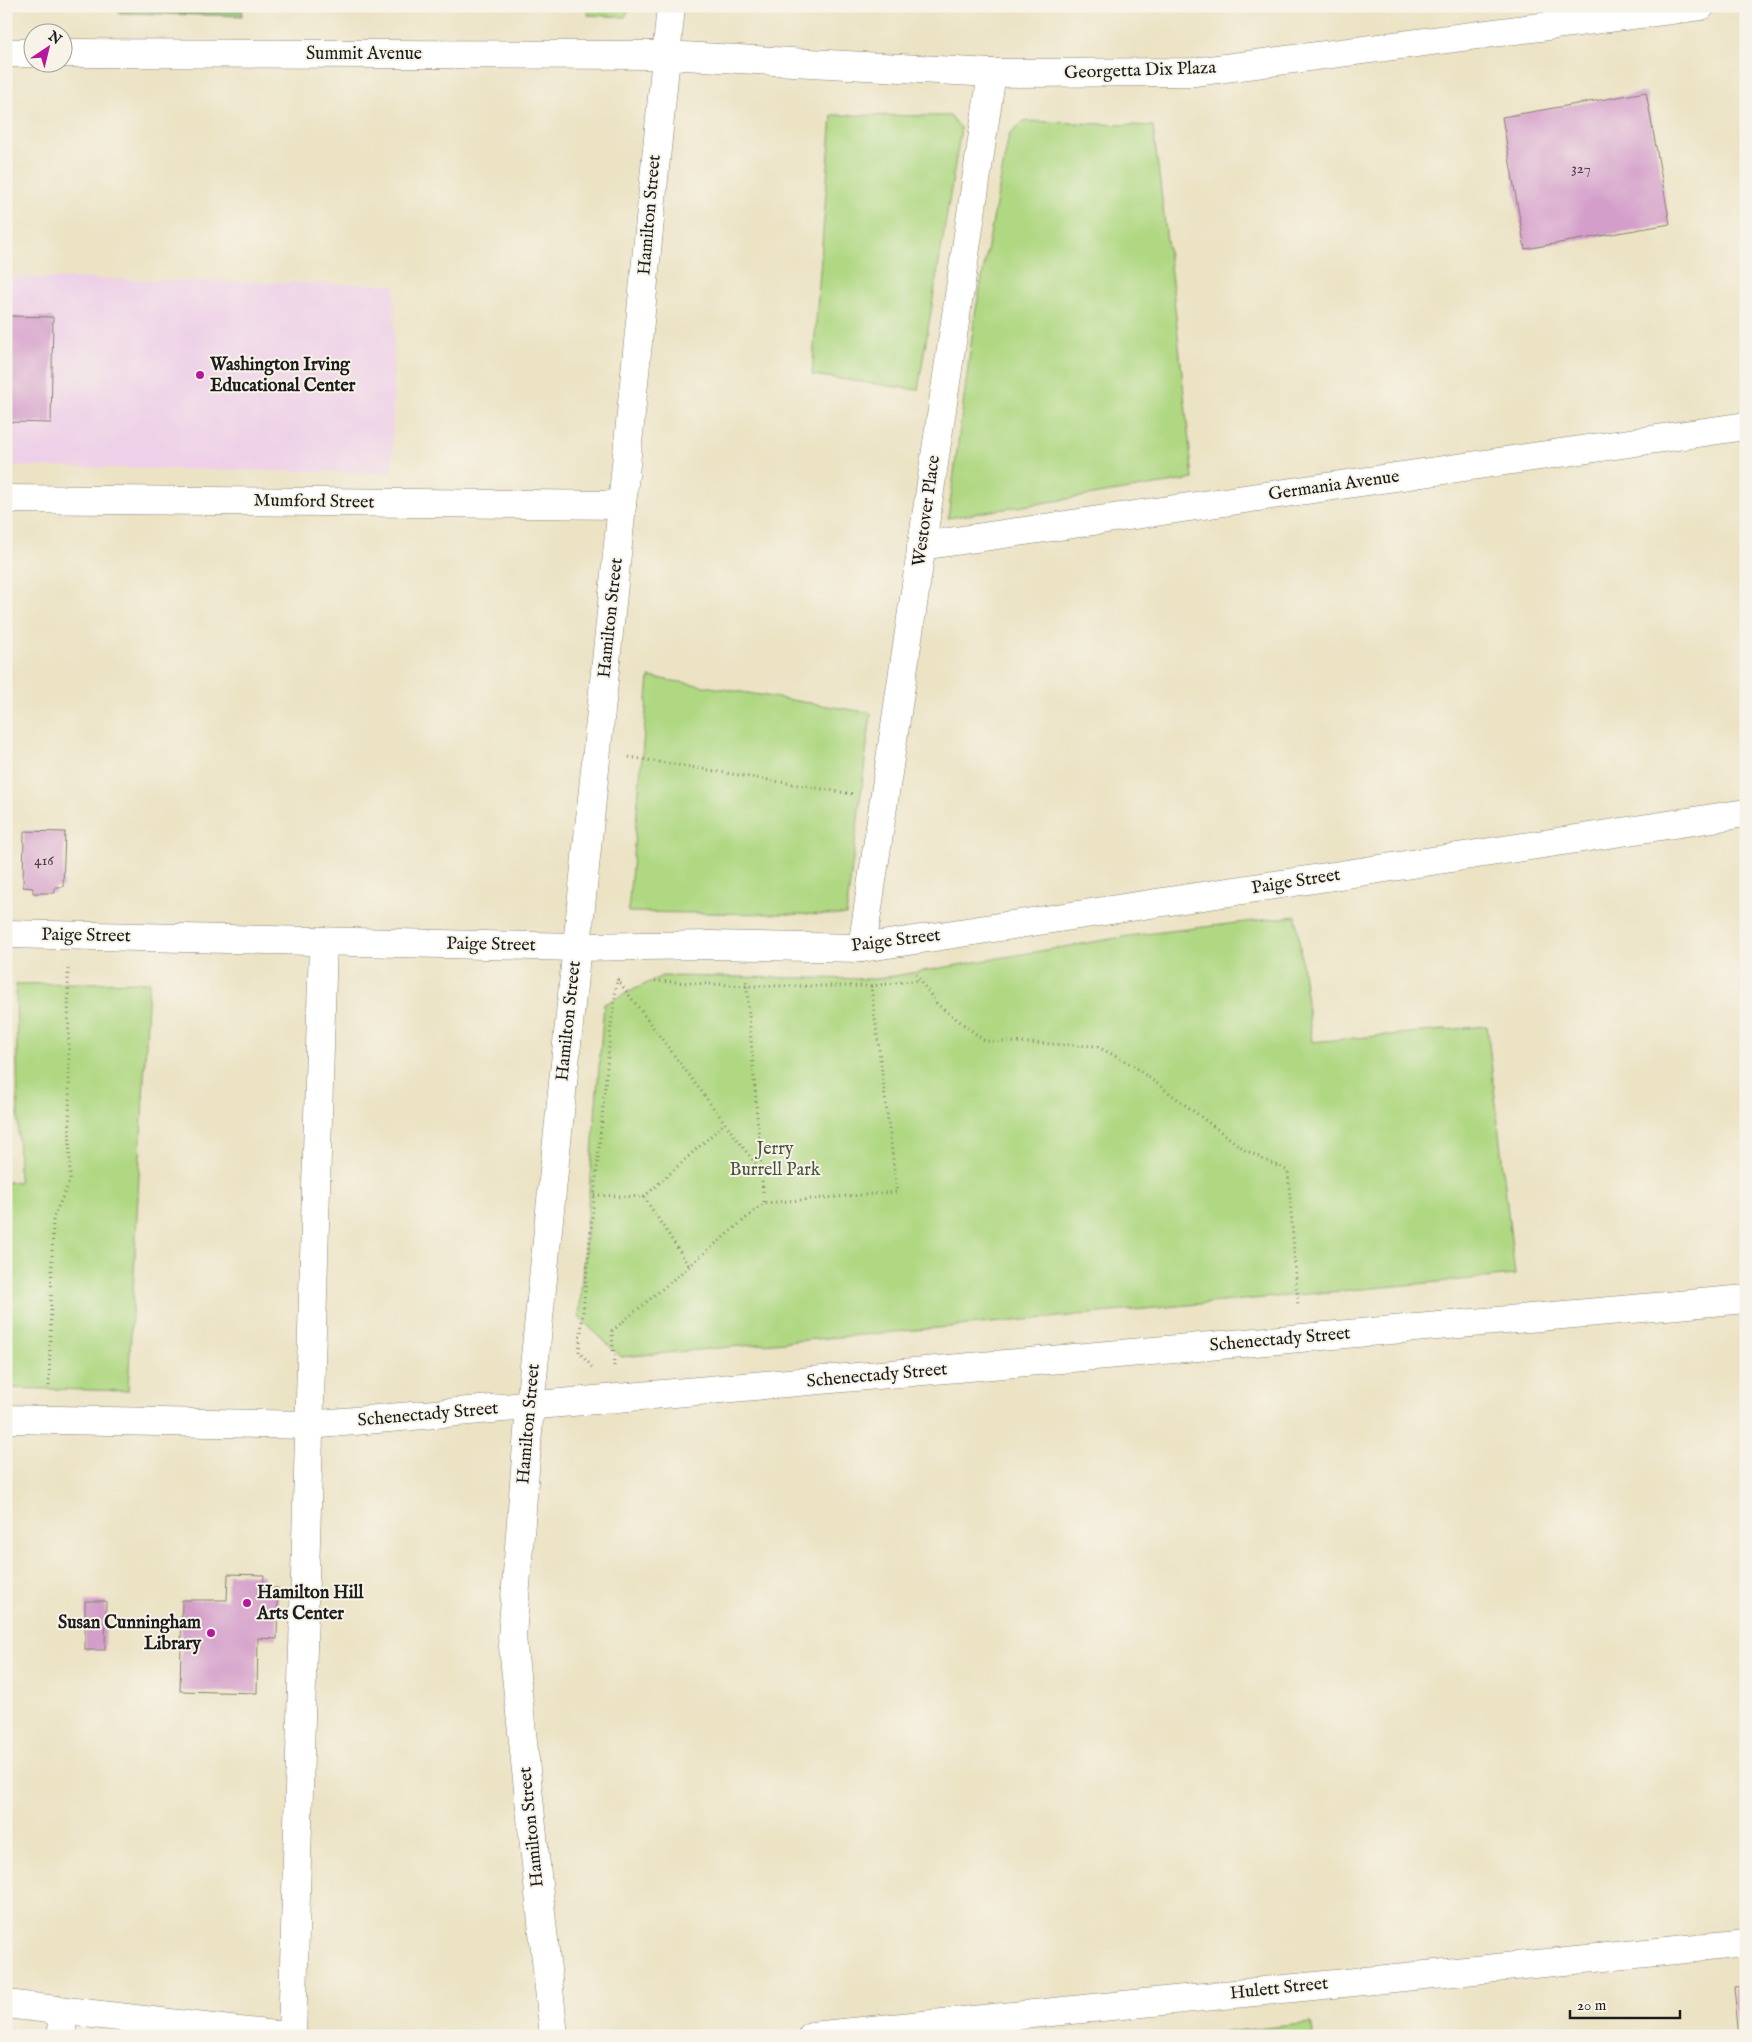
<svg xmlns="http://www.w3.org/2000/svg" width="1752" height="2042" font-family="'IM FELL English',serif">
	<style>
		.built { fill: #eed0e8 }
		.green { fill: #b0d883; stroke: #667a50 }
		.forest { fill: #8cb871; stroke: #546a46 }
		.building { fill: #d49eca }
		.lines { fill: none; stroke-linecap: round; stroke-linejoin: round }
		.minor-casing { stroke: #848070; stroke-width: 29 }
		.path { stroke: #848070; stroke-width: 3; stroke-dasharray: 1 4; stroke-linecap: butt }
		.minor { stroke: #fff; stroke-width: 28 }
		.poi-dot { fill: #b5179e; stroke: #f7f3e8; stroke-width: 2 }
		.labels { text-anchor: middle; dominant-baseline: central; stroke-width: 4; stroke-linejoin: round; paint-order: stroke }
		.number-label { font-size: 15px; fill: #4a3c48 }
		.street-label { font-size: 18px; fill: #1c1c1c; stroke: #f7f3e8 }
		.poi-label { font-size: 18px; font-weight: bold; fill: #1c1c1c; stroke: #f7f3e8; text-anchor: start }
		.park-label { font-size: 18px; fill: #48543b; stroke: #f7f3e8 }
	</style>
	<rect width="100%" height="100%" fill="#f7f3e8"/>
	<filter id="ink" filterUnits="userSpaceOnUse"><feTurbulence type="fractalNoise" baseFrequency=".02" numOctaves="2"/><feDisplacementMap in="SourceGraphic" scale="10" xChannelSelector="R" yChannelSelector="G"/><feConvolveMatrix kernelMatrix="1 2 1 2 8 2 1 2 1" color-interpolation-filters="sRGB"/></filter>
	<filter id="wash" filterUnits="userSpaceOnUse"><feTurbulence type="fractalNoise" baseFrequency=".0096" numOctaves="4" result="noise"/><feDisplacementMap in="SourceGraphic" scale="20" xChannelSelector="R" yChannelSelector="G"/><feGaussianBlur stdDeviation="1.12" result="paint"/><feColorMatrix in="noise" values="0 0 0 0 0 0 0 0 0 0 0 0 0 0 0 0 0 1.4 0 .05"/><feComposite in="paint" operator="in"/></filter>
	<g filter="url(#wash)">
		<rect width="100%" height="100%" fill="#ece3c5"/>
		<polygon class="built" points="6,277 395,285 392,473 6,466"/>
		<g class="green">
			<polygon points="589,6 631,6 625,17 588,15"/>
			<polygon points="832,115 950,116 961,128 918,390 812,375"/>
			<polygon points="1024,121 1153,126 1174,298 1193,479 948,518 975,315 1009,135"/>
			<polygon points="649,677 871,713 846,915 628,912"/>
			<polygon points="1296,916 1312,1042 1487,1026 1515,1275 621,1357 579,1317 604,1004 662,976 876,979 1128,936"/>
			<polygon points="149,982 128,1391 6,1388 6,1182 19,1182 16,984"/>
			<polygon points="1312,2023 1313,2036 1189,2036"/>
		</g>
		<polygon class="forest" points="119,6 243,6 242,16 119,13"/>
		<g id="blocks">
			<g class="building">
				<polygon points="1646,92 1670,224 1525,249 1502,117"/>
				<polygon points="6,316 53,317 51,423 6,422"/>
				<polygon points="24,831 65,832 63,887 55,887 55,893 33,893 33,888 23,887"/>
				<polygon points="228,1574 264,1575 263,1588 278,1588 277,1639 258,1638 257,1693 180,1691 182,1600 227,1600"/>
				<polygon points="85,1601 106,1601 105,1650 85,1650"/>
				<polygon points="1746,1987 1746,2036 1739,2036 1734,1988"/>
			</g>
		</g>
	</g>
	<g filter="url(#ink)">
		<use href="#blocks" fill-opacity="0" stroke="#848070" stroke-width="1"/>
		<g class="lines">
			<g class="minor-casing">
				<g id="minor">
					<polyline points="6,53 32,53"/>
					<polyline points="62,53 665,55 992,73 1194,72 1701,6"/>
					<polyline points="6,499 622,505"/>
					<polyline points="921,546 1746,426"/>
					<polyline points="6,934 576,947 711,945 862,948 1746,813"/>
					<polyline points="862,948 992,73"/>
					<polyline points="6,1419 309,1425 1746,1299"/>
					<polyline points="6,2004 283,2036"/>
					<polyline points="60,2010 63,2036"/>
					<polyline points="292,2036 323,941"/>
					<polyline points="554,2036 512,1637 530,1406 622,505 671,6"/>
					<polyline points="812,2036 1746,1943"/>
				</g>
			</g>
			<g class="path">
				<polyline points="629,757 853,794"/>
				<polyline points="916,974 937,1004 985,1041 1096,1046 1131,1064 1245,1150 1288,1171 1298,1305"/>
				<polyline points="617,979 760,1170"/>
				<polyline points="655,981 747,986 871,986 897,1192 764,1203"/>
				<polyline points="871,986 920,980"/>
				<polyline points="594,1195 644,1197 725,1123"/>
				<polyline points="644,1197 689,1266"/>
				<polyline points="614,1366 612,1331 764,1203 746,978"/>
				<polyline points="592,1367 579,1352 611,1026 617,980 619,980"/>
				<polyline points="49,1386 53,1218 70,1181 68,969"/>
			</g>
			<use href="#minor" class="minor"/>
		</g>
	</g>
	<g class="poi-dot">
		<circle cx="200" cy="375" r="5"/>
		<circle cx="247" cy="1603" r="5"/>
		<circle cx="211" cy="1633" r="5"/>
	</g>
	<g class="labels">
		<g class="number-label">
			<text x="1581" y="168">327</text>
			<text x="44" y="860">416</text>
		</g>
		<g class="street-label">
			<text x="364" y="54">Summit Avenue</text>
			<text transform="translate(1140 71) rotate(-2)">Georgetta Dix Plaza</text>
			<text transform="translate(650 215) rotate(-85)">Hamilton Street</text>
			<text transform="translate(1334 486) rotate(-8)">Germania Avenue</text>
			<text transform="translate(314 502) rotate(1)">Mumford Street</text>
			<text transform="translate(927 511) rotate(-82)">Westover Place</text>
			<text transform="translate(611 618) rotate(-84)">Hamilton Street</text>
			<text transform="translate(1296 882) rotate(-9)">Paige Street</text>
			<text transform="translate(86 936) rotate(1)">Paige Street</text>
			<text transform="translate(896 941) rotate(-7)">Paige Street</text>
			<text transform="translate(491 945) rotate(1)">Paige Street</text>
			<text transform="translate(569 1021) rotate(-84)">Hamilton Street</text>
			<text transform="translate(1280 1340) rotate(-5)">Schenectady Street</text>
			<text transform="translate(877 1376) rotate(-5)">Schenectady Street</text>
			<text transform="translate(428 1415) rotate(-5)">Schenectady Street</text>
			<text transform="translate(529 1424) rotate(-85)">Hamilton Street</text>
			<text transform="translate(532 1827) rotate(-96)">Hamilton Street</text>
			<text transform="translate(1279 1989) rotate(-6)">Hulett Street</text>
		</g>
		<g class="poi-label">
			<text x="210" y="365">Washington Irving<tspan x="210" dy="21">Educational Center</tspan></text>
			<text x="257" y="1593">Hamilton Hill<tspan x="257" dy="21">Arts Center</tspan></text>
			<text x="201" y="1623" text-anchor="end">Susan Cunningham<tspan x="201" dy="21">Library</tspan></text>
		</g>
		<g class="park-label">
			<text x="775" y="1149">Jerry<tspan x="775" dy="21">Burrell Park</tspan></text>
		</g>
	</g>
	<rect width="1752" height="2042" fill="none" stroke="#f7f3e8" stroke-width="25"/>
	<g transform="translate(48 48) rotate(35)"><circle r="24" fill="#f7f3e8" stroke="#9f9d96"/>
	<path d="M0-4L9 19L0 12L-9 19Z" fill="#b5179e"/>
	<text y="-8" font-size="14" font-weight="bold" text-anchor="middle" fill="#1c1c1c">N</text>
	</g>
	<path d="M1570 2010v8h110v-8" fill="none" stroke="#1c1c1c" stroke-width="2.5"/>
	<text x="1577" y="2010" font-size="15" fill="#1c1c1c" stroke="#f7f3e8" stroke-width="4" paint-order="stroke">20 m</text>
</svg>
